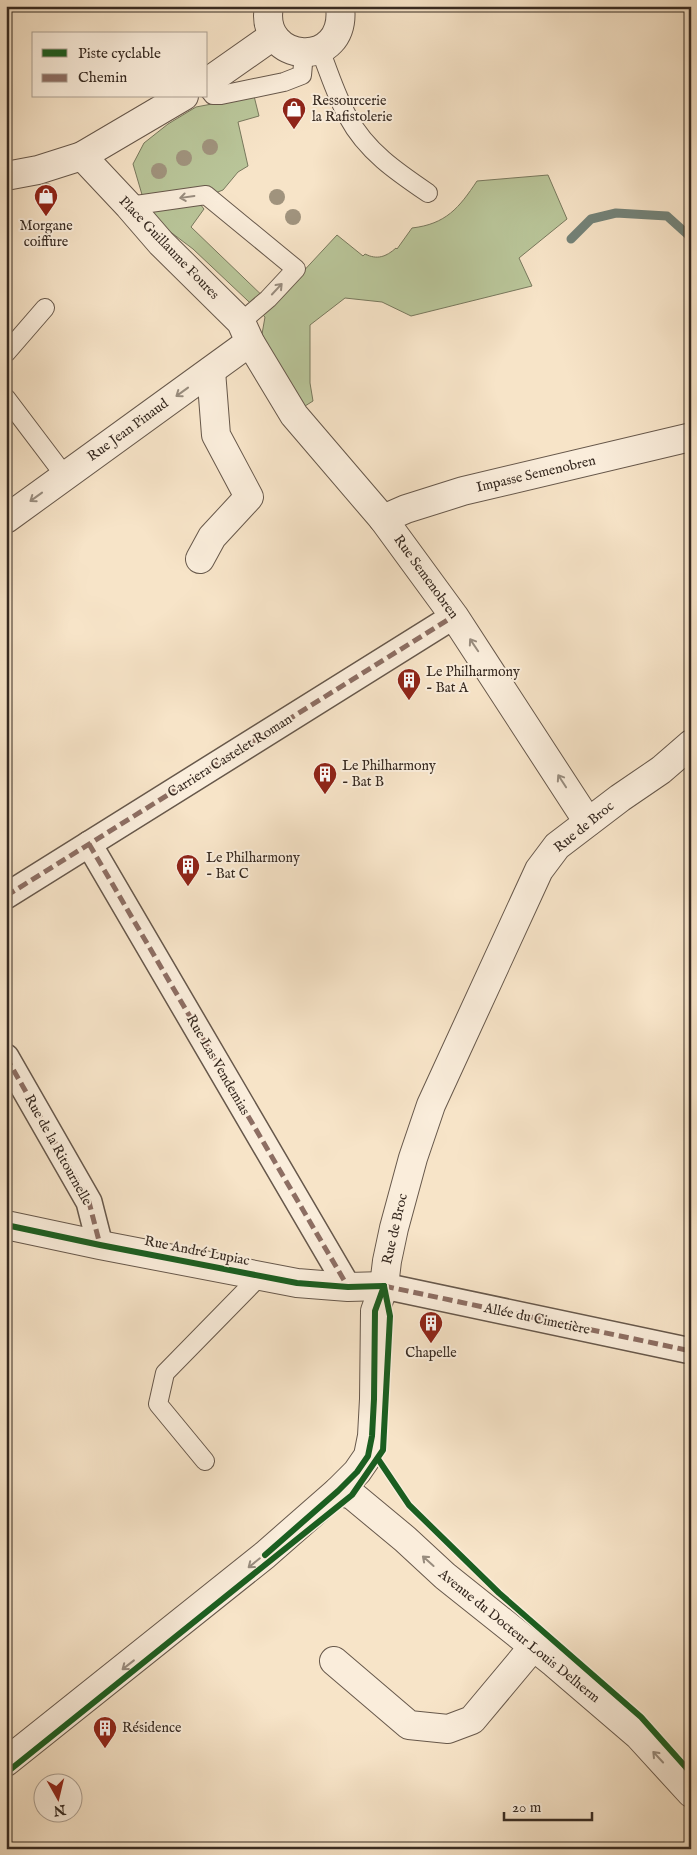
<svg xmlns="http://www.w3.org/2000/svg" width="697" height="1855" font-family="'IM FELL English',serif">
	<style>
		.green { fill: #b9c599; stroke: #78785d }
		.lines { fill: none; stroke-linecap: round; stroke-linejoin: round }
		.stream { stroke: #748379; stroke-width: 9 }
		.service-casing { stroke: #67584b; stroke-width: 20 }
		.pedestrian-casing { stroke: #67584b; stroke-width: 28 }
		.minor-casing { stroke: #67584b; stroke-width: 30 }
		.tertiary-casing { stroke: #67584b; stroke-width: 30 }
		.service { stroke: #faeddb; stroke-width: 18 }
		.pedestrian { stroke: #faeddb; stroke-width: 25 }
		.minor { stroke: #faeddb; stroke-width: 28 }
		.tertiary { stroke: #faeddb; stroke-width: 28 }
		.quiet { stroke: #8d6e63; stroke-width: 5; stroke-dasharray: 10 5; stroke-linecap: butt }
		.cycleway-casing { stroke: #faeddb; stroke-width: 9 }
		.cycleway { stroke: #1b5e20; stroke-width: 6 }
		.tree { fill: #a0937d }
		.oneway { stroke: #988c7e }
		.labels { text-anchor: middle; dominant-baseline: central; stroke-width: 4; stroke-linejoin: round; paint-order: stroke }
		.poi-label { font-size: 14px; fill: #372a21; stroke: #faeddb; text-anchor: start }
		.street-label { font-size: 14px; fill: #372a21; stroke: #faeddb }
	</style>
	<rect width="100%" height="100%" fill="#f7e4c8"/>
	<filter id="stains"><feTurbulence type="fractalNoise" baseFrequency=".004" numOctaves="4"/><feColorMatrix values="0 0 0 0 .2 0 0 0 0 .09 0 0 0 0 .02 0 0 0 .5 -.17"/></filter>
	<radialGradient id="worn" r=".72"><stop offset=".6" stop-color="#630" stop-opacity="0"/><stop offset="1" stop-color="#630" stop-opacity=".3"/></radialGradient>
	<path class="green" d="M254,96L259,116L238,122L248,166L238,172L223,190L197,200L204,209L191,227L272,305L337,235L363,256L365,254C377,260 386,257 396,248L397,249L412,228C446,224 459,208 477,181L548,175L567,219L519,258L532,286L411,316L382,302L345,298L310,325V383L313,401L305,406L276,369L262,334L265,317L193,249L148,215L133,164L144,143L168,124L196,107Z"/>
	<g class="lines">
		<polyline class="stream" points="571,239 591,219 616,213 667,216 687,234 691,235"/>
		<g class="service-casing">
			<g id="service">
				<path d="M320,50C329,72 336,96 348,117C366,151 397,172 428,193"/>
				<polyline points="206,86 213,95 221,95 284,82 302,75 304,53"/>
				<polyline points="129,206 206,195 296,269 268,299 241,322"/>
				<polyline points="6,353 45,308"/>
				<polyline points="6,398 65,476"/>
				<polyline points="205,1461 158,1404 165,1373 260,1276"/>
			</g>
		</g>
		<g class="pedestrian-casing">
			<g id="pedestrian">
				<polyline points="89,844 348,1287"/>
				<polyline points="6,896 454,616"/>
				<polyline points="6,1057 89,1202 100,1245"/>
				<polyline points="384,1286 691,1351"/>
			</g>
		</g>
		<g class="minor-casing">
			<g id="minor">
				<polyline points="82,156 129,206 161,243 241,322 250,342 294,415 383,519 454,616 588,822"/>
				<polyline points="6,519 250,342"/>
				<polyline points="383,519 406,509 463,491 691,437"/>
				<polyline points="200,559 212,537 249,497 216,435 211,371"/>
				<polyline points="6,1225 100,1245 297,1283 348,1287 384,1286"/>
				<polyline points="338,1491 352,1495 405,1539 445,1576 554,1663 638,1735 691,1793"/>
				<polyline points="334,1661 409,1725 448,1729 472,1720 533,1647"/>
				<polyline points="6,1762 265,1555 338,1491 357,1472 368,1456 372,1436 374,1399 375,1311 384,1286 387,1261 394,1228 413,1158 431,1105 539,870 557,846 620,798 661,770 691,744"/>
			</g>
		</g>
		<g class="tertiary-casing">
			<g id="tertiary">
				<path d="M269,6C258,64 348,71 340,6"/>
				<polyline points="206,83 273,36"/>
				<polyline points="6,176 38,170 82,156 184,96"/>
			</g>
		</g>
		<use href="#service" class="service"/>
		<use href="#pedestrian" class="pedestrian"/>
		<use href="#minor" class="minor"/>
		<use href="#tertiary" class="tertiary"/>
		<g class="quiet">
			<polyline points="89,844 348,1287"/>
			<polyline points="6,896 454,616"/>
			<polyline points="6,1057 89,1202 100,1245"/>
			<polyline points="384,1286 691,1351"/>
		</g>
		<g class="cycleway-casing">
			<g id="cycleway">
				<polyline points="6,1225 100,1245 297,1283 348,1287 384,1286"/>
				<polyline points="378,1459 409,1505 499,1593 641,1717 691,1773"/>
				<polyline points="265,1555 338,1491 357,1472 368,1456 372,1436 374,1399 375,1311 384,1286"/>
				<polyline points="6,1773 352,1495 383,1450 390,1316 384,1286"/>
			</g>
		</g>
		<use href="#cycleway" class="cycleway"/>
	</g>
	<g class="tree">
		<circle cx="210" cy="147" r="8"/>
		<circle cx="184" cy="158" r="8"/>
		<circle cx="159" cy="171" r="8"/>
		<circle cx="46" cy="191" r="8"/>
		<circle cx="277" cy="197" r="8"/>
		<circle cx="293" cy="217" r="8"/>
	</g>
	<defs><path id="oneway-shaft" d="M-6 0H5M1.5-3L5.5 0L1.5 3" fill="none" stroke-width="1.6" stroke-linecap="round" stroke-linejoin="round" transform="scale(1.25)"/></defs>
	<g class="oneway">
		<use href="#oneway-shaft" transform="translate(187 197) rotate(172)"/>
		<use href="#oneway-shaft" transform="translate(277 289) rotate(-47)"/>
		<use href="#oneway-shaft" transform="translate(182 392) rotate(144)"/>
		<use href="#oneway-shaft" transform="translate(36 497) rotate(144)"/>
		<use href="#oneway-shaft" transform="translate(474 645) rotate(-124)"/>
		<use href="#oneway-shaft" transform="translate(562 781) rotate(-123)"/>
		<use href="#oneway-shaft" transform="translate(428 1561) rotate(-138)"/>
		<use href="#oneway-shaft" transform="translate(254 1563) rotate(141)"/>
		<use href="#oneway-shaft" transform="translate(128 1665) rotate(142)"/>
		<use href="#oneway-shaft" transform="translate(658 1757) rotate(-133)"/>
	</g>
	<defs>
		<g id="shop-pin" transform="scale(1.25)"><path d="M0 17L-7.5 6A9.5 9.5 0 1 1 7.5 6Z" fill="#8f2418" stroke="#faeddb"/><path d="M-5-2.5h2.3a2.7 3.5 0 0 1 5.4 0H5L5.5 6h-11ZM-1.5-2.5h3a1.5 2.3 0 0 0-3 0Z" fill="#fff"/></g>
		<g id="building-pin" transform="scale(1.25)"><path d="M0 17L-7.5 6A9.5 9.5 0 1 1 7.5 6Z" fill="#8f2418" stroke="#faeddb"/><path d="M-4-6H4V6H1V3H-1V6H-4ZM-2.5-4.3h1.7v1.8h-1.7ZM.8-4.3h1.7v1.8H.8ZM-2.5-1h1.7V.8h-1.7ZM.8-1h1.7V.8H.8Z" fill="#fff"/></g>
	</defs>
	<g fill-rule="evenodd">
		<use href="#shop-pin" x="294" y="109"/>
		<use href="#shop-pin" x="46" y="196"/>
		<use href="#building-pin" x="409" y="680"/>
		<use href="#building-pin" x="325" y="774"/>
		<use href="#building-pin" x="188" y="866"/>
		<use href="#building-pin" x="431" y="1323"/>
		<use href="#building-pin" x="105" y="1728"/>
	</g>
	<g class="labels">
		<g class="poi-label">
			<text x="312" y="101">Ressourcerie<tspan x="312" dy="16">la Rafistolerie</tspan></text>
			<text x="46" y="226" text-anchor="middle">Morgane<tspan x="46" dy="16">coiffure</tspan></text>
			<text x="426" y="672">Le Philharmony<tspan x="426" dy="16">- Bat A</tspan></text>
			<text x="342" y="766">Le Philharmony<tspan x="342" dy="16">- Bat B</tspan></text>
			<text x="206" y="858">Le Philharmony<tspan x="206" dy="16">- Bat C</tspan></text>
			<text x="431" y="1353" text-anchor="middle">Chapelle</text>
			<text x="122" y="1728">Résidence</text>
		</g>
		<g class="street-label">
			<text transform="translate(169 248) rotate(46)">Place Guillaume Foures</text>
			<text transform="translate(128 430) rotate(-36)">Rue Jean Pinaud</text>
			<text transform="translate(536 474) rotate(-13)">Impasse Semenobren</text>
			<text transform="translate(426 577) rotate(54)">Rue Semenobren</text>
			<text transform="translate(230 756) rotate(-32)">Carriera Castelet Roman</text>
			<text transform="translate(584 827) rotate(-39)">Rue de Broc</text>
			<text transform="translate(218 1065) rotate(60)">Rue Las Vendemias</text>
			<text transform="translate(58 1150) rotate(61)">Rue de la Ritournelle</text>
			<text transform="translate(395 1229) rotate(-77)">Rue de Broc</text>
			<text transform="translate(197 1251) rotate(11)">Rue André Lupiac</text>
			<text transform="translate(537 1319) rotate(12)">Allée du Cimetière</text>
			<text transform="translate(519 1636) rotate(39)">Avenue du Docteur Louis Delherm</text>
		</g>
	</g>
	<rect width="697" height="1855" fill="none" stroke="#f7e4c8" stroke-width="25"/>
	<rect x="8" y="8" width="682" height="1840" fill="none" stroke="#372a21" stroke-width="2.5"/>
	<rect x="12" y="12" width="672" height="1830" fill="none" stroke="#372a21"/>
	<rect x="32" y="32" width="175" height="65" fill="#faeddb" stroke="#ac9f91"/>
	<rect x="42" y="49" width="25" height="8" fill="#1b5e20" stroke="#ac9f91"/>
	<text x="78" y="58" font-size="15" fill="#372a21">Piste cyclable</text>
	<rect x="42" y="74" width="25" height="8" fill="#8d6e63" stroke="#ac9f91"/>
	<text x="78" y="82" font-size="15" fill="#372a21">Chemin</text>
	<g transform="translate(58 1798) rotate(172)"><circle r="24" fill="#faeddb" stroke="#ac9f91"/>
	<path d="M0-4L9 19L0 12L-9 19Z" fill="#8f2418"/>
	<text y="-8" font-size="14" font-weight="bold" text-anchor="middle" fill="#372a21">N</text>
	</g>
	<path d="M504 1812v8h88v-8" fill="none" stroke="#372a21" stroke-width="2.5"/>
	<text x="512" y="1812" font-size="15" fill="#372a21" stroke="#faeddb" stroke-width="4" paint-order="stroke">20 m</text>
	<rect width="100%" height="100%" filter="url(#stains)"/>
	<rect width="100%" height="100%" fill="url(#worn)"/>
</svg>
